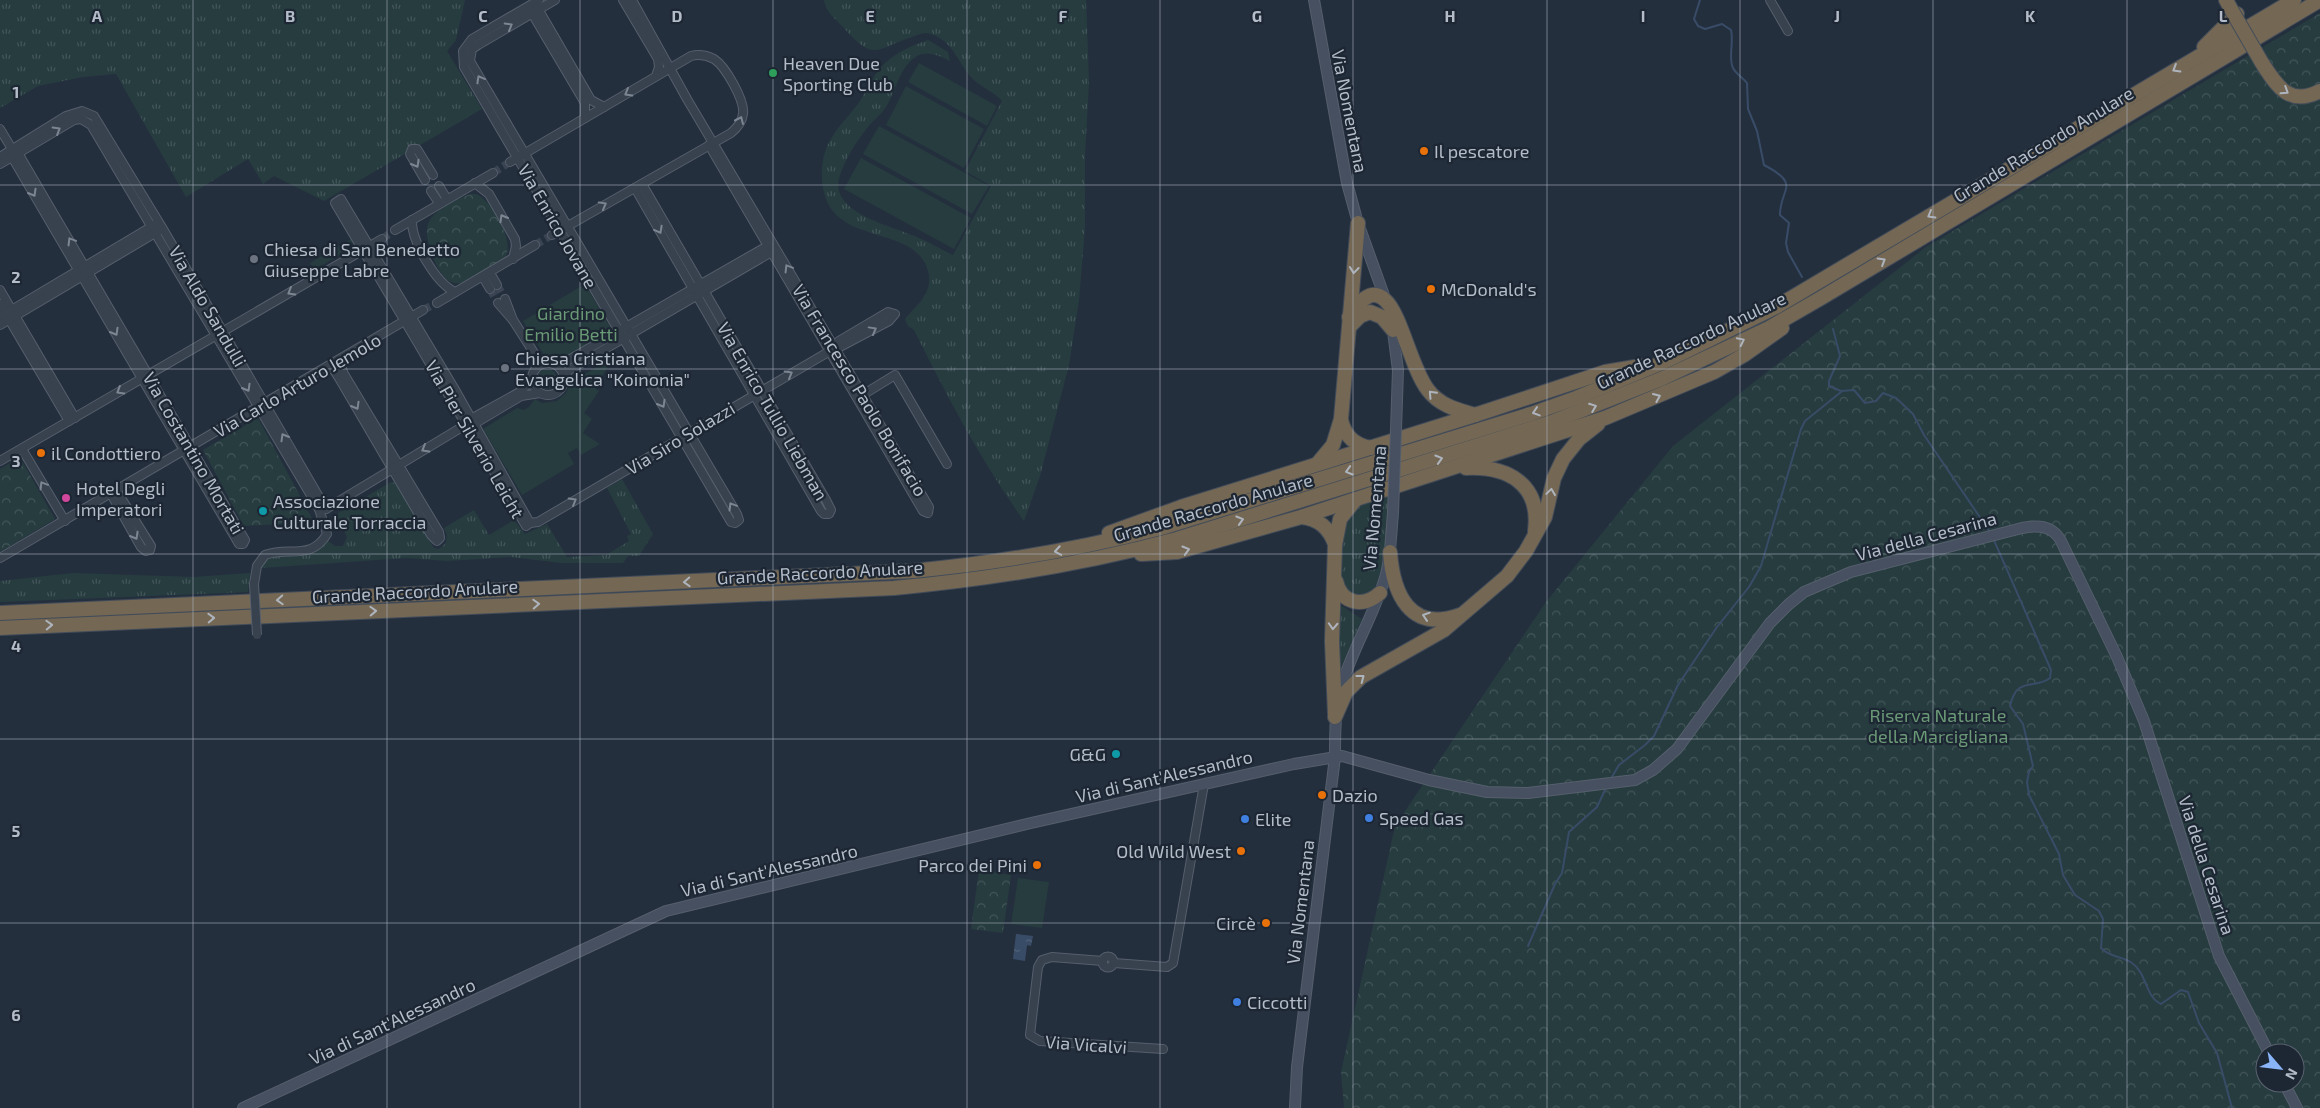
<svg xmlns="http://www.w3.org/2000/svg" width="2320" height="1108" font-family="'Exo 2',sans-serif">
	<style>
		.grass { fill: url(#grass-tufts) }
		.forest { fill: url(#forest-crowns); fill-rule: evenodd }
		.garden { fill: #263c3f }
		.water { fill: url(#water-ripples) }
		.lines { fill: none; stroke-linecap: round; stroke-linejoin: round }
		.stream { stroke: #394c67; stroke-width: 2 }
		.street-tunnel { stroke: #3a4453; stroke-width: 8; stroke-dasharray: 8 4; stroke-linecap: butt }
		.street-casing { stroke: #565f6c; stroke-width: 10 }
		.secondary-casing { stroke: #565f6c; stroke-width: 12 }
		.highway-casing { stroke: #434c59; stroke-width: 16 }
		.street { stroke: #38414e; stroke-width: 8 }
		.secondary { stroke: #465061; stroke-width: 10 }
		.highway { stroke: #746855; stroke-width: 14 }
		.street-bridge-casing { stroke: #565f6c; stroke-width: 10; stroke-linecap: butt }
		.secondary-bridge-casing { stroke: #565f6c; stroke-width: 12; stroke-linecap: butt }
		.highway-bridge-casing { stroke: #434c59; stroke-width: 16; stroke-linecap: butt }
		.street-bridge { stroke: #38414e; stroke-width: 8 }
		.secondary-bridge { stroke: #465061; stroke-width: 10 }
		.highway-bridge { stroke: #746855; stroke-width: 14 }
		.oneway { stroke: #7c8592 }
		.oneway2 { stroke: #aeb4bd }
		.grid { fill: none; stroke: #b4bcc9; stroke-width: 1; stroke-opacity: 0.55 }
		.leisure-dot { fill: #2e9e5b; stroke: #1d2633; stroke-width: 2 }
		.food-dot { fill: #e8710a; stroke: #1d2633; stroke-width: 2 }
		.worship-dot { fill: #6b7280; stroke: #1d2633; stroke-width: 2 }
		.hotel-dot { fill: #d1479c; stroke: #1d2633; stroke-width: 2 }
		.culture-dot { fill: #0f9aa8; stroke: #1d2633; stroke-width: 2 }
		.shop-dot { fill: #3f7fe0; stroke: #1d2633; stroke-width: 2 }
		.labels { text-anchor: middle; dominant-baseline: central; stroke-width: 4.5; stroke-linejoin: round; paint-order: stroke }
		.poi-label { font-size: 18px; fill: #b4bcc9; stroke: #1d2633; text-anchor: start }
		.street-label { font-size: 18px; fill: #b4bcc9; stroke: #1d2633 }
		.park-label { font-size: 18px; fill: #6b9a76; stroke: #1d2633 }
		.grid-label { font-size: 16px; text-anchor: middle; font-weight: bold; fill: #b4bcc9; stroke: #1d2633; stroke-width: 4.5; stroke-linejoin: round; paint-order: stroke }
	</style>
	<defs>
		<pattern id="grass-tufts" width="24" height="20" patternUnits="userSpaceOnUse" patternTransform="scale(1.25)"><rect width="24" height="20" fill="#263c3f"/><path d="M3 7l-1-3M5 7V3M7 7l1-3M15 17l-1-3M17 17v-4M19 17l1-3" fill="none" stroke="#435659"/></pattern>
		<pattern id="forest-crowns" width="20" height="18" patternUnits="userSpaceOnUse" patternTransform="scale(1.25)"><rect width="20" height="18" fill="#263c3f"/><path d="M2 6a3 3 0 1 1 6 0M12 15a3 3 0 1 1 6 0" fill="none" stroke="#435659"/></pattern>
		<pattern id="water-ripples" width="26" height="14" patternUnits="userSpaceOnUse" patternTransform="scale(1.25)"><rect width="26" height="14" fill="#394c67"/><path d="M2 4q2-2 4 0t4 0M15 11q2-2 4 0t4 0" fill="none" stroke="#53647b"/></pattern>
	</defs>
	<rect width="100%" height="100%" fill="#242f3e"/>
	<g class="grass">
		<polygon points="0,0 465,0 456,40 447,51 482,109 324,201 274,176 263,184 248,159 186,197 116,74 83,77 38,86 0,108"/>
		<path d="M824,0H1086L1089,82L1085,156V228L1079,300L1069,365L1040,476L1024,521C981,461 947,396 914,330L908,326L905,319C917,305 934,293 928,271C917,230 856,242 832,210C818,191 819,156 832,137C840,124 851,114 860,101C868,89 874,73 885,63C897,52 913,45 928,40L948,52L950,61C939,56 929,50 917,56C899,67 896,91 886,107C881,115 873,120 868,127C857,140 834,175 839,191C846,217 898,228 919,238C931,243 942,250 953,255L991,186L965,171L1002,101C994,92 983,88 974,80C958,65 953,38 927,33C922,33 917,35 912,37C875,49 875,63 843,27C835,19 826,12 824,0Z"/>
		<circle cx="547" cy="379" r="10"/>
		<polygon points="622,479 653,534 639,556 628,556 623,563 562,563 511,557 447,561 406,558 261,568 266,559 271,557 317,551 328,541 335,546 343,546 347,537 337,517 338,513 391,482 395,483 434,548 439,549 446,543 447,535 444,528 474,510 489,535 514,520 525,534 547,524 567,557 606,555 629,541 627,536 631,534 607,488"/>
		<path d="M1389,495C1387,526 1387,567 1371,595L1353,597L1342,584L1340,571L1343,526L1359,504Z"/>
		<polygon points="73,573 194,577 250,573 248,592 0,602 0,581"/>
		<polygon points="1337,603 1362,619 1339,672"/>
	</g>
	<g class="forest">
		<path d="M2320,13V1108H1344L1341,1072L1395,826L1546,602L1673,446L1926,247ZM2265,1053H2295V1083H2265Z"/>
		<path d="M476,194C491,199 516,243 505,257C496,267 479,274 468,281C461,283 455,285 449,281C437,274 423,237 428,224C432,214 442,208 451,203C459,199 467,193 476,194Z"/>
		<polygon points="258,418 314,522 244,526 203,450"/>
		<polygon points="17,459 23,463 55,519 0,552 0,469"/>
		<polygon points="979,870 1011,875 1003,933 971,929"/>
	</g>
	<g class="garden">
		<polygon points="919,63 997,106 987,126 908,82"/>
		<polygon points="906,86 984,129 964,168 886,125"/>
		<polygon points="879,126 989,186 972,214 863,154"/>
		<polygon points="861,158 971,218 954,249 844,189"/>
		<polygon points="351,239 352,244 350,249 314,270 310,263"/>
		<polygon points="585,284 612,330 563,360 544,355 523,321"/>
		<polygon points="613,358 595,388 599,391 584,413 592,419 583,433 600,444 581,455 577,448 568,453 574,464 522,495 483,429 517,408 524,410 529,407 535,399 542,403 557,401 566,393 571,382"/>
		<polygon points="1018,878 1049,882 1042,928 1011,924"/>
	</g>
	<polygon class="water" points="1016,934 1033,936 1031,946 1027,945 1025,961 1013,959"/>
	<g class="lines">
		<g class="stream">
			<path d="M1700,0L1694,19L1698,26L1705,29L1722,24L1731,30C1734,42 1728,58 1733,68C1736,74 1743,78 1747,83L1748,109L1757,131L1764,165C1802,185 1780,188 1780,215L1789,223L1786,243L1788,252L1802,277"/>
			<polyline points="1833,329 1840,356 1829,381 1829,386 1841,391 1854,390 1865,403 1876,401 1883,393 1896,398 1913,414 1924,435 1990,532"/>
			<path d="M1993,538L2051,670L2050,678C2035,690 2017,675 2010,706L2023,724L2033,766L2029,772L2027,782L2029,795L2059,854L2063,875L2075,895L2099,911L2103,919L2101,948C2111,958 2122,956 2132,963C2147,973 2145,997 2161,1004L2181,990L2188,992L2199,1023L2217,1053L2232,1108"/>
			<polyline points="1610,780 1619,765 1645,745 1654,736 1678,685 1717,627 1749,587 1761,566 1801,429 1805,421 1841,392"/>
			<polyline points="1528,946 1555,884 1562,873 1569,832 1597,807 1606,788"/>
		</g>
		<g class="street-tunnel">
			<polyline points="493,173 510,162"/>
			<polyline points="382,239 395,230"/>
			<polyline points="535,245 552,235"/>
			<polyline points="497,285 505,299"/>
			<polyline points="490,289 498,303"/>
			<polyline points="423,310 437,303"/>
		</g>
		<g class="street-casing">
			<g id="street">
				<polyline points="539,0 472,39 463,51 464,67 731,522 735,523 739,520 737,514 470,61 472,49 478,45 555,0"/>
				<polyline points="623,0 658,59 659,67 656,76"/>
				<polyline points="632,0 687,99 929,507 928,513 923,511 709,145"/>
				<polyline points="1770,0 1788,31"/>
				<polyline points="537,7 591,100 604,107"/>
				<polyline points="530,10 585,103 585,118"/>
				<polyline points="0,129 12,149 18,153 245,540 243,544 239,544 12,157 12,149"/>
				<polyline points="0,157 66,116 82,111 94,116 163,229 326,509"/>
				<path d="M510,162L691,56C699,54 706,55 714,59C725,66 745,100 743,114C742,122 737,128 731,133L552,235"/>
				<polyline points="0,164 74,120 81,119 91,125 319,509"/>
				<polyline points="425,180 410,154 412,149 417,149 433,175"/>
				<polyline points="475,183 489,194 515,239 516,246 513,259"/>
				<polyline points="439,186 447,199"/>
				<polyline points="635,188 821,511 824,514 829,514 831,510 826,500 642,184"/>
				<polyline points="431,191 439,203"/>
				<polygon points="341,199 454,388 530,523 526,526 335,203"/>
				<path d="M412,220C411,241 436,283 455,292"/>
				<polyline points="395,230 493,173"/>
				<polyline points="490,273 497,285"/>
				<polyline points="483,277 490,289"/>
				<polyline points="0,290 75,418"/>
				<polyline points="505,299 513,320 541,364"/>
				<polyline points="437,303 535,245"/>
				<polyline points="498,303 512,319"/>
				<polyline points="0,304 69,421"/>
				<polyline points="0,317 156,224"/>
				<polyline points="0,325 160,230"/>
				<circle cx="548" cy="379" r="16"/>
				<polyline points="558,366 771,244"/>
				<polyline points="327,367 334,370 339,378 431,535 437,541 440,538 439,532 344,374 341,366 342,360"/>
				<polyline points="564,378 569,370 775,250"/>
				<polyline points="864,394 895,375 947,464"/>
				<polyline points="469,424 474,424 521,396 540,393"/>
				<polyline points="22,449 65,521"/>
				<polyline points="0,461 382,239"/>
				<polyline points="111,494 141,547 146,551 150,550 151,546 116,490"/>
				<polyline points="326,509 467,424 471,419 518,393 532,381"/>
				<polyline points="530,523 538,522 830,351 839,341 888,312 895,314 889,321 834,350"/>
				<polyline points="0,558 423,310"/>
				<path d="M254,584L257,566L265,555C289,546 311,561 327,534L319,509H322"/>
				<circle cx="1108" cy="962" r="5.5"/>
				<polyline points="1103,961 1052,957 1042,960 1038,967 1030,1035 1040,1041 1163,1049"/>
				<polyline points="1114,963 1167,967 1173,963 1204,784"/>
			</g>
		</g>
		<g class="secondary-casing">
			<g id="secondary">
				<polyline points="1314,0 1347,183 1358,223 1386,301"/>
				<polyline points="1392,324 1398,370 1396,430"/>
				<polyline points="2284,1083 2297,1108"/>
				<path d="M243,1108L666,911L1031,823L1294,764L1342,756L1429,780L1487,792L1528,793L1635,780L1653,770L1677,749L1770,623L1789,604L1804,592L1851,572L2022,528C2037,525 2051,525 2060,539L2117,657L2144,721L2219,956L2269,1053"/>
				<path d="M1295,1108L1297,1067L1335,757C1335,731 1335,706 1343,681C1355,644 1376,611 1386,574C1391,554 1391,534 1393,513"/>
			</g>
		</g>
		<g class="highway-casing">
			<g id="highway">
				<polyline points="2226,0 2232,11"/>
				<polyline points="2204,47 2237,14"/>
				<path d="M2262,63C2277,86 2289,107 2320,91"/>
				<path d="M1349,317C1357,305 1370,286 1385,300C1401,314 1411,368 1428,390C1440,406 1458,410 1475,415"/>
				<polyline points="1350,326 1360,316 1370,312 1382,317 1393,330"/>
				<path d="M1341,420C1345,436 1354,445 1371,448"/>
				<polyline points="1318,463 1333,445 1341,419 1358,223"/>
				<path d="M1466,468C1508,466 1541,484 1535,531"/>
				<path d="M1302,517C1319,519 1329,528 1335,544"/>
				<polyline points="1109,533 1181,507 1475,415 1605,372 1641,366"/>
				<path d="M1390,552C1393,594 1410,633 1460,615"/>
				<polyline points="1141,554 1177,552 1301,517 1605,418 1714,372 1744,355 1782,328"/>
				<path d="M1336,581C1341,604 1364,608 1380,593"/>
				<path d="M0,613L913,571C997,563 1080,549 1161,528L1531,414L1576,398L1664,362L1776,307L2294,0"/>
				<path d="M0,628L894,588C990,579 1084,564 1177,539L1552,422L1661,379L1769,328L1821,298L2320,0"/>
				<polyline points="1335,714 1332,641 1335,545 1340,519 1356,499"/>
				<polyline points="1335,717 1346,692 1361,677 1444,630 1507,576 1526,551 1545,517 1554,478 1563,459 1579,439 1598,424"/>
			</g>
		</g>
		<use href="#street" class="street"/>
		<use href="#secondary" class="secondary"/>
		<use href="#highway" class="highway"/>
		<g class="street-bridge-casing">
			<polyline id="street-bridge" points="254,584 257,635"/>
		</g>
		<g class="secondary-bridge-casing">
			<polyline id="secondary-bridge" points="1393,513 1396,430"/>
		</g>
		<g class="highway-bridge-casing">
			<polyline id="highway-bridge" points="2232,11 2262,63"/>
		</g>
		<use href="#street-bridge" class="street-bridge"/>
		<use href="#secondary-bridge" class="secondary-bridge"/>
		<use href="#highway-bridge" class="highway-bridge"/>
	</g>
	<defs><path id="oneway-chevron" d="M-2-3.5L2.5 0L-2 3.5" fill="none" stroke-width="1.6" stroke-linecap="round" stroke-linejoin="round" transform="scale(1.25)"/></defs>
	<g class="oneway">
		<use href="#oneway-chevron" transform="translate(509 26) rotate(-30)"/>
		<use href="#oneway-chevron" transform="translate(480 79) rotate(-119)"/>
		<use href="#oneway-chevron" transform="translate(628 93) rotate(150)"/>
		<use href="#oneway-chevron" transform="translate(740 120) rotate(-66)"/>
		<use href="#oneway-chevron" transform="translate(57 130) rotate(-31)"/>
		<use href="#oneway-chevron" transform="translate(416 164) rotate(60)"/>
		<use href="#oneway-chevron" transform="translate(33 193) rotate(60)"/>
		<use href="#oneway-chevron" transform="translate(603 205) rotate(-29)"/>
		<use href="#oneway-chevron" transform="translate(503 218) rotate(-120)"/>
		<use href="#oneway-chevron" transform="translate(659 230) rotate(61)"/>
		<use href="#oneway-chevron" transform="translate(71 241) rotate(-121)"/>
		<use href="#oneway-chevron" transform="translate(788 268) rotate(-121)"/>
		<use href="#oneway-chevron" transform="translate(291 292) rotate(150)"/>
		<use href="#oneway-chevron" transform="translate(873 330) rotate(-29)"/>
		<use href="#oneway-chevron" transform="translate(115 332) rotate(60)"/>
		<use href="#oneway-chevron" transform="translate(789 374) rotate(-30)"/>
		<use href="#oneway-chevron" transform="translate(247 388) rotate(60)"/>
		<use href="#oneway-chevron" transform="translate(120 391) rotate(149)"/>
		<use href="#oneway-chevron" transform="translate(662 404) rotate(60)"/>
		<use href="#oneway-chevron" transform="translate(356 406) rotate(60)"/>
		<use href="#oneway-chevron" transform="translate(284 437) rotate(-120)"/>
		<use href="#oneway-chevron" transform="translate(425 449) rotate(150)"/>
		<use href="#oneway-chevron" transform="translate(43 485) rotate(-121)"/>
		<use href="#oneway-chevron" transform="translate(573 501) rotate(-30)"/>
		<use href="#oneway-chevron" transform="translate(732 506) rotate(-121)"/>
		<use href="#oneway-chevron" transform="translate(135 536) rotate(60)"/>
	</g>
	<g class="oneway2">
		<use href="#oneway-chevron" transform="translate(2176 69) rotate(149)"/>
		<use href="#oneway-chevron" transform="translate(2285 91) rotate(33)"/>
		<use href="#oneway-chevron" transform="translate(1931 215) rotate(150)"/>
		<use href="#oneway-chevron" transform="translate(1882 261) rotate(-31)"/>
		<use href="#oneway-chevron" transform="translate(1354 270) rotate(96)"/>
		<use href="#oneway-chevron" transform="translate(1741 341) rotate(-26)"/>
		<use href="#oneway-chevron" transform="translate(1432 394) rotate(-133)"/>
		<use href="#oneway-chevron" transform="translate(1657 397) rotate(-23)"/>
		<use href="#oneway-chevron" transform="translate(1593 407) rotate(-21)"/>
		<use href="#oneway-chevron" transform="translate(1536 412) rotate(162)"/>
		<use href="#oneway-chevron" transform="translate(1439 459) rotate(-17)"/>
		<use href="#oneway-chevron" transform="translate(1349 471) rotate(163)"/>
		<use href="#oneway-chevron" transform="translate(1551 492) rotate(-82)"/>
		<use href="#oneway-chevron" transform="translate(1240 520) rotate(-17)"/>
		<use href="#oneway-chevron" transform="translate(1186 550) rotate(-16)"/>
		<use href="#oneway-chevron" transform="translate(1058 551) rotate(170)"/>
		<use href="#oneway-chevron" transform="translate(687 582) rotate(177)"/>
		<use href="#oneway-chevron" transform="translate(280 600) rotate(177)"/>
		<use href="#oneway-chevron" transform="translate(536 604) rotate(-3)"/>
		<use href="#oneway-chevron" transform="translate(373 611) rotate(-2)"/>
		<use href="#oneway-chevron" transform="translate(1426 616) rotate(-162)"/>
		<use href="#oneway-chevron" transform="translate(211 618) rotate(-2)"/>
		<use href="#oneway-chevron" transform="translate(49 625) rotate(-2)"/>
		<use href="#oneway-chevron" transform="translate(1333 626) rotate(93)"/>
		<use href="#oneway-chevron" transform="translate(1361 678) rotate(-37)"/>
	</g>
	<path class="grid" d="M193,0V1108M387,0V1108M580,0V1108M773,0V1108M967,0V1108M1160,0V1108M1353,0V1108M1547,0V1108M1740,0V1108M1933,0V1108M2127,0V1108M0,185H2320M0,369H2320M0,554H2320M0,739H2320M0,923H2320"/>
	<circle class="leisure-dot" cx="773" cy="73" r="5"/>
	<g class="food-dot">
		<circle cx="1424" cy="151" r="5"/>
		<circle cx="1431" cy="289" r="5"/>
		<circle cx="41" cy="453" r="5"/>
		<circle cx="1322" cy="795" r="5"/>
		<circle cx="1241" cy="851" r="5"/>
		<circle cx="1037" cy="865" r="5"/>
		<circle cx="1266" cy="923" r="5"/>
	</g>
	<g class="worship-dot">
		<circle cx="254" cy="259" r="5"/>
		<circle cx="505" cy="368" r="5"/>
	</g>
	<circle class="hotel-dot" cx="66" cy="498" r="5"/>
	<g class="culture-dot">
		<circle cx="263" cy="511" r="5"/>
		<circle cx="1116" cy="754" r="5"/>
	</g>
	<g class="shop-dot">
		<circle cx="1369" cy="818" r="5"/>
		<circle cx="1245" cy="819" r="5"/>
		<circle cx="1237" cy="1002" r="5"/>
	</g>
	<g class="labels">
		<g class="poi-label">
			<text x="783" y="63">Heaven Due<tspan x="783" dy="21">Sporting Club</tspan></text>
			<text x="1434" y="151">Il pescatore</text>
			<text x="264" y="249">Chiesa di San Benedetto<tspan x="264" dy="21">Giuseppe Labre</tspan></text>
			<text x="1441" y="289">McDonald's</text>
			<text x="515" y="358">Chiesa Cristiana<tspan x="515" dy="21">Evangelica "Koinonia"</tspan></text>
			<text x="51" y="453">il Condottiero</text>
			<text x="76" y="488">Hotel Degli<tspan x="76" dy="21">Imperatori</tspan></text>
			<text x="273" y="501">Associazione<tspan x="273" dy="21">Culturale Torraccia</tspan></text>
			<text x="1106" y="754" text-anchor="end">G&amp;G</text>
			<text x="1332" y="795">Dazio</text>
			<text x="1379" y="818">Speed Gas</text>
			<text x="1255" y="819">Elite</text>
			<text x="1231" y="851" text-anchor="end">Old Wild West</text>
			<text x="1027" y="865" text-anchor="end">Parco dei Pini</text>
			<text x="1256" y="923" text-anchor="end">Circè</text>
			<text x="1247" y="1002">Ciccotti</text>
		</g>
		<g class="street-label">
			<text transform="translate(1350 111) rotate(79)">Via Nomentana</text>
			<text transform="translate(2043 144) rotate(-31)">Grande Raccordo Anulare</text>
			<text transform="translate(558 226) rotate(60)">Via Enrico Jovane</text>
			<text transform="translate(208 306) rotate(60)">Via Aldo Sandulli</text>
			<text transform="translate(1691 340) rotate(-25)">Grande Raccordo Anulare</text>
			<text transform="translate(297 385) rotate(-30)">Via Carlo Arturo Jemolo</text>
			<text transform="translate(860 390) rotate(59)">Via Francesco Paolo Bonifacio</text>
			<text transform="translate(773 411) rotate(60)">Via Enrico Tullio Liebman</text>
			<text transform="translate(680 438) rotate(-31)">Via Siro Solazzi</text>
			<text transform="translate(475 439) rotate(60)">Via Pier Silverio Leicht</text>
			<text transform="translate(194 453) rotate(60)">Via Costantino Mortati</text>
			<text transform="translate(1213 507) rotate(-16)">Grande Raccordo Anulare</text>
			<text transform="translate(1374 508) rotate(-85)">Via Nomentana</text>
			<text transform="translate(1926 536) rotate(-15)">Via della Cesarina</text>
			<text transform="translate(820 572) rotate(-3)">Grande Raccordo Anulare</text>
			<text transform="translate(415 591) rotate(-3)">Grande Raccordo Anulare</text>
			<text transform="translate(1164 776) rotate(-13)">Via di Sant'Alessandro</text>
			<text transform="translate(2207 865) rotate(72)">Via della Cesarina</text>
			<text transform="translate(769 870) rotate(-13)">Via di Sant'Alessandro</text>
			<text transform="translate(1300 902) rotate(-83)">Via Nomentana</text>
			<text transform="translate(392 1021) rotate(-25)">Via di Sant'Alessandro</text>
			<text transform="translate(1086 1044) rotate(4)">Via Vicalvi</text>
		</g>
		<g class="park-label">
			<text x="571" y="313">Giardino<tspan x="571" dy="21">Emilio Betti</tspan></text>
			<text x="1938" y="715">Riserva Naturale<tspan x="1938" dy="21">della Marcigliana</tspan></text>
		</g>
	</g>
	<g class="grid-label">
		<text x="97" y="22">A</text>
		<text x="290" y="22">B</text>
		<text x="483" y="22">C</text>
		<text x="677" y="22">D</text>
		<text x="870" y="22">E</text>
		<text x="1063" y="22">F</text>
		<text x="1257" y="22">G</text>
		<text x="1450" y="22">H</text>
		<text x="1643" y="22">I</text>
		<text x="1837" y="22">J</text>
		<text x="2030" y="22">K</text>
		<text x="2223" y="22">L</text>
		<text x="16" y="98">1</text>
		<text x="16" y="283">2</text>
		<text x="16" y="467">3</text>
		<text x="16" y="652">4</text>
		<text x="16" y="837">5</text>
		<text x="16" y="1021">6</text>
	</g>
	<g transform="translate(2280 1068) rotate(118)"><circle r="24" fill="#1d2633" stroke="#59626f"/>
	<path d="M0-4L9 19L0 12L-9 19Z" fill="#8ab4f8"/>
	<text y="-8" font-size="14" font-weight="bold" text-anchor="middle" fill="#b4bcc9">N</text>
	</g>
</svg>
